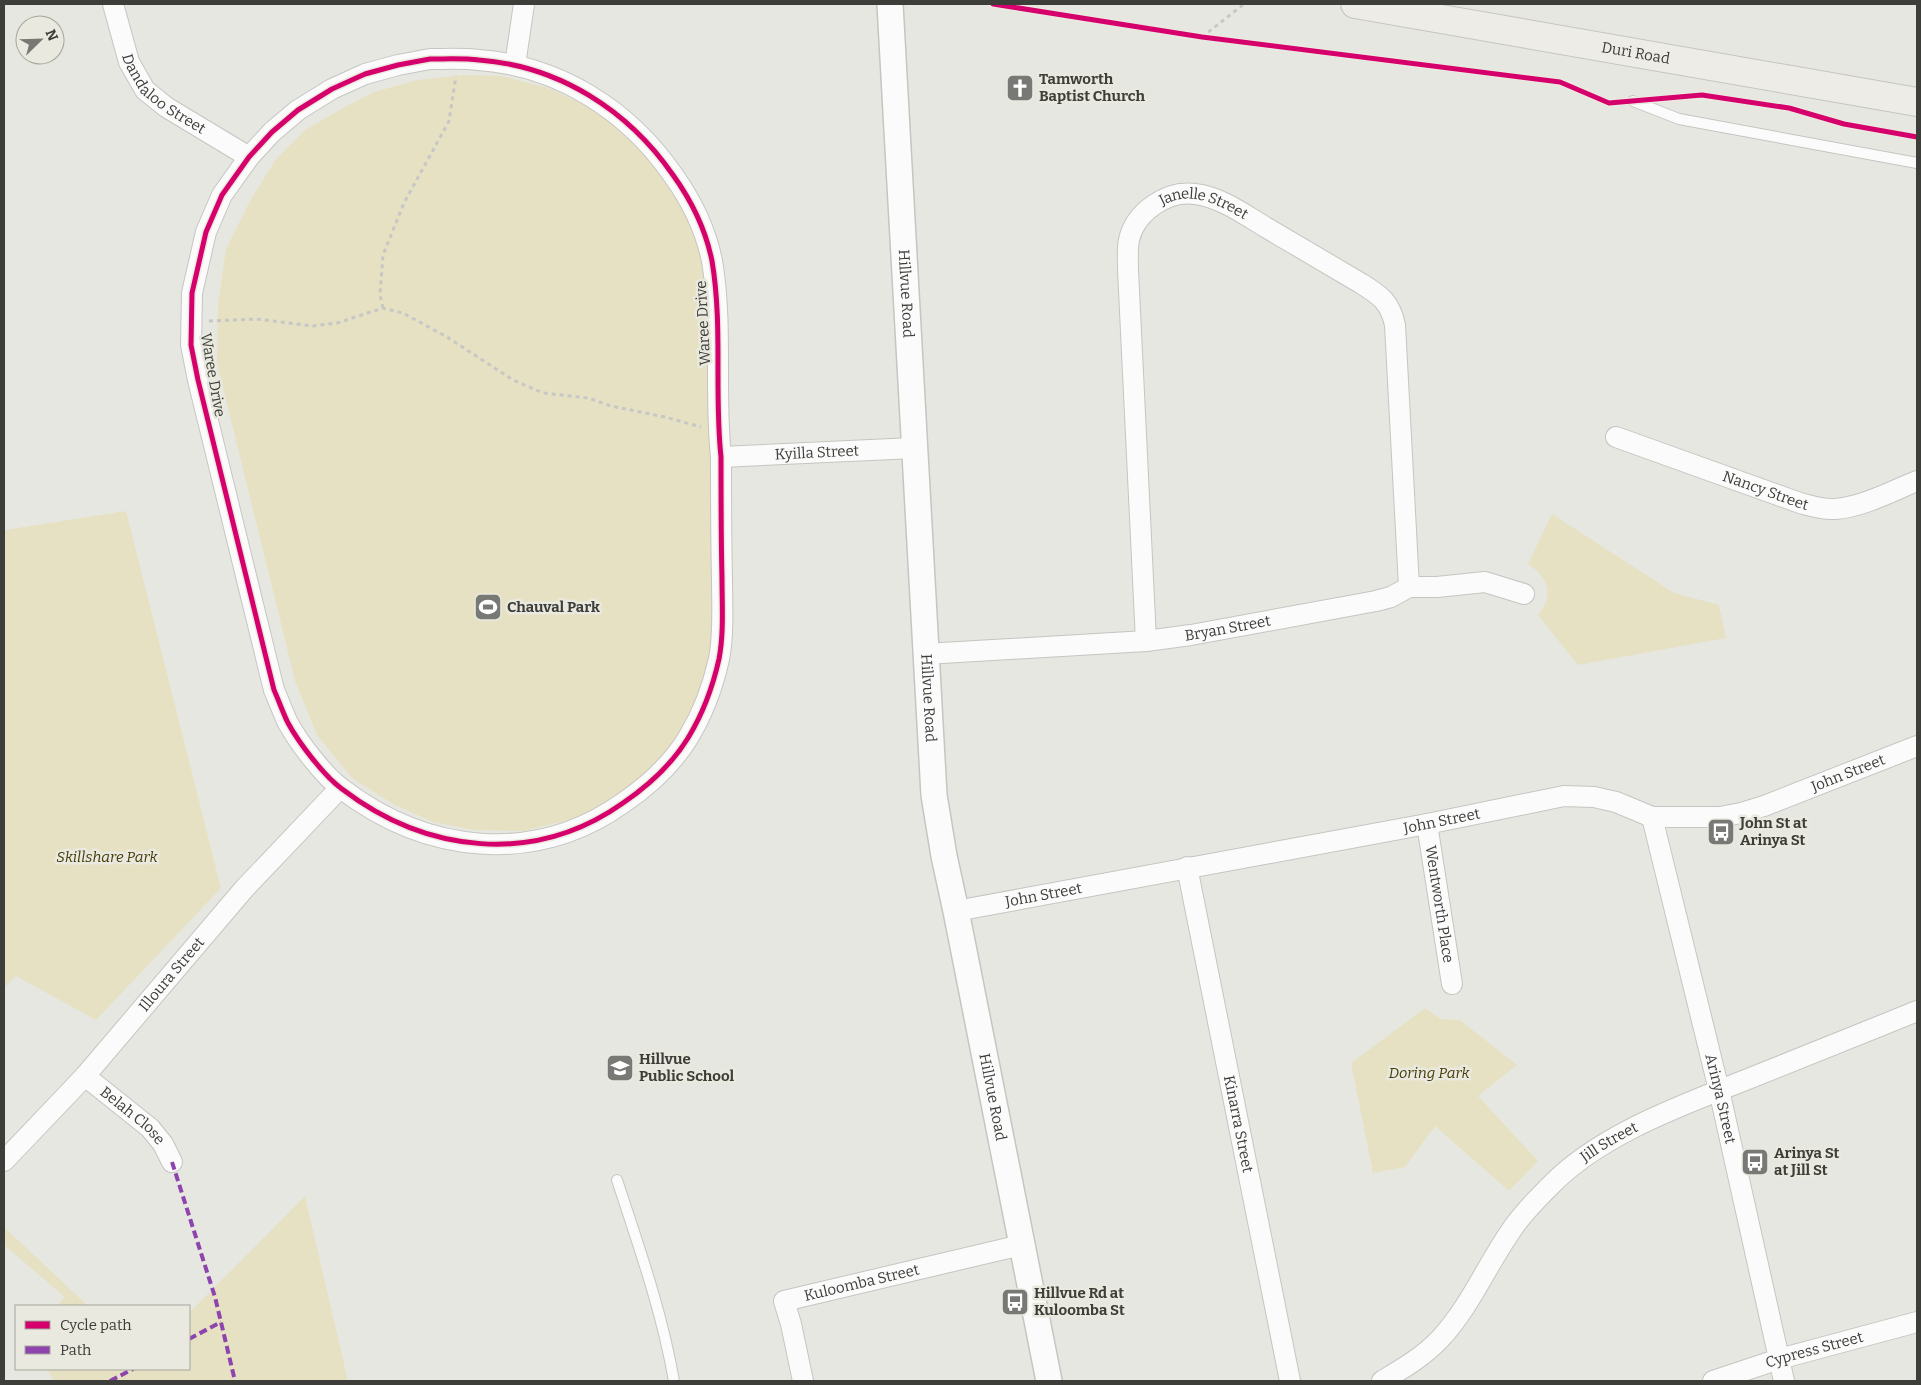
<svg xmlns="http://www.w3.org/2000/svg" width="1921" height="1385" font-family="Bitter,serif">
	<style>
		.green { fill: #e6e1c3 }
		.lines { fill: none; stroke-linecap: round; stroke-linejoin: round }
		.service-casing { stroke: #c5c5c1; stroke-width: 12 }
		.minor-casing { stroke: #c5c5c1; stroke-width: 22 }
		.tertiary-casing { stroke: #c5c5c1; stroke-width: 28 }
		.secondary-casing { stroke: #c5c5c1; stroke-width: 30 }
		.path { stroke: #c7c7c6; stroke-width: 3; stroke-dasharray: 4 4; stroke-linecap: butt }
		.service { stroke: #fbfbfb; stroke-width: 10 }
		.minor { stroke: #fbfbfb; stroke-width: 20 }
		.tertiary { stroke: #fbfbfb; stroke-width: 25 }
		.secondary { stroke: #edece7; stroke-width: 28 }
		.quiet { stroke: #8e44ad; stroke-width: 4; stroke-dasharray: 8 4; stroke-linecap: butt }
		.cycleway-casing { stroke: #eae9df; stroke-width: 8 }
		.cycleway { stroke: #d6006c; stroke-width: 5 }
		.labels { text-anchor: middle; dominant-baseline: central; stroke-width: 5; stroke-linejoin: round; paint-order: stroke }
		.street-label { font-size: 15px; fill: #3d3d39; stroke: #eae9df }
		.poi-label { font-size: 15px; font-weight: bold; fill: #3d3d39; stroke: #eae9df; text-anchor: start }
		.park-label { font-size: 15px; font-style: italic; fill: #453c08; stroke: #eae9df }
	</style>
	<rect width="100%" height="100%" fill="#e7e7e2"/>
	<g class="green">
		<polygon points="464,75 502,76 548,88 591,108 640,140 677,188 703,243 715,303 717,642 688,728 659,763 612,801 574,819 523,831 474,830 433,822 393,804 352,778 317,735 295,681 217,363 218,304 226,249 250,201 276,159 305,130 343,108 374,92 417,80"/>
		<polygon points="126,511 221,888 96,1020 16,976 4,988 5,530"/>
		<path d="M1552,514L1674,593L1719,605L1726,638L1578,665L1538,615C1555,595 1548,577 1528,564Z"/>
		<polygon points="1425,1008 1441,1019 1460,1020 1517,1065 1478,1096 1538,1161 1509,1191 1435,1126 1405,1167 1373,1173 1351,1063"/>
		<polygon points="305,1196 348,1381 53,1381 48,1369 189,1369 189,1313"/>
		<polygon points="4,1227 88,1306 57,1306 65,1297 4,1245"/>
	</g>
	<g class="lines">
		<g class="service-casing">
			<g id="service">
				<polyline points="1633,101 1679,119 1917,163"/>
				<path d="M617,1180C639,1247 662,1312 674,1381"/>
			</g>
		</g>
		<g class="minor-casing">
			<g id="minor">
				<path id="s1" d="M113,4L129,62L145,90L166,107L249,157"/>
				<path d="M430,59C446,59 463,58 479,60C559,66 628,110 673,175C691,200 706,231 712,261C723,326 714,392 721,457C721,498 721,538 722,578C722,605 724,633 719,659C713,686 702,715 688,738C672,764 648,786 623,803C534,866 426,853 342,789C324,776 299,743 288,723C283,713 279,701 274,690L198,380L191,345L192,293L206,232L222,195L249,157L272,132L298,110L332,89L365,74L398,65Z"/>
				<polyline points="515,65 524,4"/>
				<path id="s2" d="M1616,437L1800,503C1811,506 1823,510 1835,509C1863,507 1892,491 1917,481"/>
				<path id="s3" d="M721,457L914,448"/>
				<path id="s4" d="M1146,641L1128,270C1128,261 1127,249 1129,240C1135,212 1167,190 1195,194C1221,197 1245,215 1267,228C1299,247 1331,266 1362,284C1381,296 1390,302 1395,325L1409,587"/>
				<path id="s5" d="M925,654L1146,641L1191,635L1376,601L1391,597L1409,587H1437L1485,582L1524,594"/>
				<path id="s6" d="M1652,817L1719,1090L1784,1381"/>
				<path id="s7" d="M1427,824L1452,984"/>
				<path id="s8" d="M1187,867L1290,1381"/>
				<path id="s9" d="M956,911L1427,824L1564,796L1594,797L1616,802L1652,817H1720L1741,813L1764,806L1917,746"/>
				<path id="s10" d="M85,1076L150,1128L163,1144L172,1162"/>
				<path id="s11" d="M4,1161L85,1076L244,889L340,788"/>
				<path id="s12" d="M803,1381L791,1324L784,1301L1021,1245"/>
				<path id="s13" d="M1382,1381C1402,1369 1423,1357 1440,1339C1471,1306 1488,1262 1515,1225C1525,1211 1538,1198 1550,1186C1600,1134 1683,1105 1748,1079C1805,1056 1861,1034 1917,1011"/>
				<path id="s14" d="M1713,1381L1779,1359L1917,1322"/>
			</g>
		</g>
		<g class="tertiary-casing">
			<g id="tertiary">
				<path id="s15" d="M890,4L934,795L944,856L956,911L1049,1381"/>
			</g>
		</g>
		<g class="secondary-casing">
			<g id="secondary">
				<path id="s16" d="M1355,4L1917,102"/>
			</g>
		</g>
		<g class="path">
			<polyline points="1202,37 1244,4"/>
			<polyline points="383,308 380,295 383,255 404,203 449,121 456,76"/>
			<polyline points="209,321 256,319 313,326 337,323 383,308 403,313 447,337 513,380 543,393 588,398 611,406 665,417 701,427"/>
		</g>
		<use href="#service" class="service"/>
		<use href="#minor" class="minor"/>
		<use href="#tertiary" class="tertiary"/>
		<use href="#secondary" class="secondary"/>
		<g class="quiet">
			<polyline points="172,1162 215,1297 235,1381"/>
			<polyline points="189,1339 221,1322"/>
			<polyline points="110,1381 133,1369"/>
		</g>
		<g class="cycleway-casing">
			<g id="cycleway">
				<polyline points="993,4 1202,37 1560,82 1609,103 1702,95 1789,108 1844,124 1917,137"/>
				<path d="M430,59C446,59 463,58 479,60C559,66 628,110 673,175C691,200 706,231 712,261C723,326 714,392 721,457C721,498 721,538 722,578C722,605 724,633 719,659C713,686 702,715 688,738C672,764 648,786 623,803C534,866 426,853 342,789C324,776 299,743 288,723C283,713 279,701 274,690L198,380L191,345L192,293L206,232L222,195L249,157L272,132L298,110L332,89L365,74L398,65Z"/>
			</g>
		</g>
		<use href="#cycleway" class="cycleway"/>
	</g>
	<defs>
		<g id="church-square" transform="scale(1.4375)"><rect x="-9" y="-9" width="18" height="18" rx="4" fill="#787874" stroke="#eae9df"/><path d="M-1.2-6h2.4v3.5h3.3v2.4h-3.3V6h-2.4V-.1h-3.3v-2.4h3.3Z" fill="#fff"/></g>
		<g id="stadium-square" transform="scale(1.4375)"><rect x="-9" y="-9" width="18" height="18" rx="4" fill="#787874" stroke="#eae9df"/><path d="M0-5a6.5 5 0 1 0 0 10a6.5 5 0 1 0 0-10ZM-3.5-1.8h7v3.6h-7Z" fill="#fff"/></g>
		<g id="bus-square" transform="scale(1.4375)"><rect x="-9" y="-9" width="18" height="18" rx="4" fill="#787874" stroke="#eae9df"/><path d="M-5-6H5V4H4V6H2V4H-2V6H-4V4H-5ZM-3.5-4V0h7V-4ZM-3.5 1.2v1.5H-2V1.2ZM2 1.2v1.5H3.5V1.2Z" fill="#fff"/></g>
		<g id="school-square" transform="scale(1.4375)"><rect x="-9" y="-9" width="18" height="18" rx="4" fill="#787874" stroke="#eae9df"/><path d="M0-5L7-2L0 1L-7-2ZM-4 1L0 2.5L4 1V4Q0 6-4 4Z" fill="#fff"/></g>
	</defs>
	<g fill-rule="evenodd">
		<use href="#church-square" x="1020" y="88"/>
		<use href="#stadium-square" x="488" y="607"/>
		<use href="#bus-square" x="1721" y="832"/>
		<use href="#school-square" x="620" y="1068"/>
		<use href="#bus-square" x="1755" y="1162"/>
		<use href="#bus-square" x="1015" y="1302"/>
	</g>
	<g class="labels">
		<g class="street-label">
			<text stroke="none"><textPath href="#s16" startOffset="285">Duri Road</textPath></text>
			<text stroke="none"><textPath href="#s1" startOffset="108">Dandaloo Street</textPath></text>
			<text stroke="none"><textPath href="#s4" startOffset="499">Janelle Street</textPath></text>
			<text stroke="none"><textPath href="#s15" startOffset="290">Hillvue Road</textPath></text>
			<text transform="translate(703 323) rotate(-93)">Waree Drive</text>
			<text transform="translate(213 375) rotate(80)">Waree Drive</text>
			<text stroke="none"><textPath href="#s3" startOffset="96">Kyilla Street</textPath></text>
			<text stroke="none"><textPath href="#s2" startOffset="159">Nancy Street</textPath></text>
			<text stroke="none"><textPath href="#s5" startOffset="304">Bryan Street</textPath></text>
			<text stroke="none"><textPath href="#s15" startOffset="695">Hillvue Road</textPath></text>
			<text stroke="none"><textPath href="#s9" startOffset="914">John Street</textPath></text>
			<text stroke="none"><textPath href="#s9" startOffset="494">John Street</textPath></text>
			<text stroke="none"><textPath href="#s9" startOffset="89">John Street</textPath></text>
			<text stroke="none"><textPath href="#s7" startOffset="81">Wentworth Place</textPath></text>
			<text stroke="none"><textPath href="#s11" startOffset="251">Illoura Street</textPath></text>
			<text stroke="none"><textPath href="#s15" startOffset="1100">Hillvue Road</textPath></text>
			<text stroke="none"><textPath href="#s6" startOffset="290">Arinya Street</textPath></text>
			<text stroke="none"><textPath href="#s10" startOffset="62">Belah Close</textPath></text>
			<text stroke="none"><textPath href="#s8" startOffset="262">Kinarra Street</textPath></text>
			<text stroke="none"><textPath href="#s13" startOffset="335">Jill Street</textPath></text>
			<text stroke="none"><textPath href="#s12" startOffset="162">Kuloomba Street</textPath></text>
			<text stroke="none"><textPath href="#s14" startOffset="106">Cypress Street</textPath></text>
		</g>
		<g class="poi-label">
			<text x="1039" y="79">Tamworth<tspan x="1039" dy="17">Baptist Church</tspan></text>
			<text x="507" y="607">Chauval Park</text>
			<text x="1740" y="823">John St at<tspan x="1740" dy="17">Arinya St</tspan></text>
			<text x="639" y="1059">Hillvue<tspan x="639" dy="17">Public School</tspan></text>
			<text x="1774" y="1153">Arinya St<tspan x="1774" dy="17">at Jill St</tspan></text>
			<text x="1034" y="1293">Hillvue Rd at<tspan x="1034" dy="17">Kuloomba St</tspan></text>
		</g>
		<g class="park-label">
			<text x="107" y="857">Skillshare Park</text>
			<text x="1429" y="1073">Doring Park</text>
		</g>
	</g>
	<rect width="1921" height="1385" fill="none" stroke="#3d3d39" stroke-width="10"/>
	<rect x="15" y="1305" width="175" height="65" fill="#eae9df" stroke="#a5a49d"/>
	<rect x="25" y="1321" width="25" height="8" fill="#d6006c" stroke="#a5a49d"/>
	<text x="60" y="1330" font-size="15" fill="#3d3d39">Cycle path</text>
	<rect x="25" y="1346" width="25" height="8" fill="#8e44ad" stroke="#a5a49d"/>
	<text x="60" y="1355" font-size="15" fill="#3d3d39">Path</text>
	<g transform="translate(40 40) rotate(67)"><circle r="24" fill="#eae9df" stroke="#a5a49d"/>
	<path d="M0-4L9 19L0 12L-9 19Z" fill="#787874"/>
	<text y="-8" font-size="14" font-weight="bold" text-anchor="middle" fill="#3d3d39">N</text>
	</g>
</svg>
